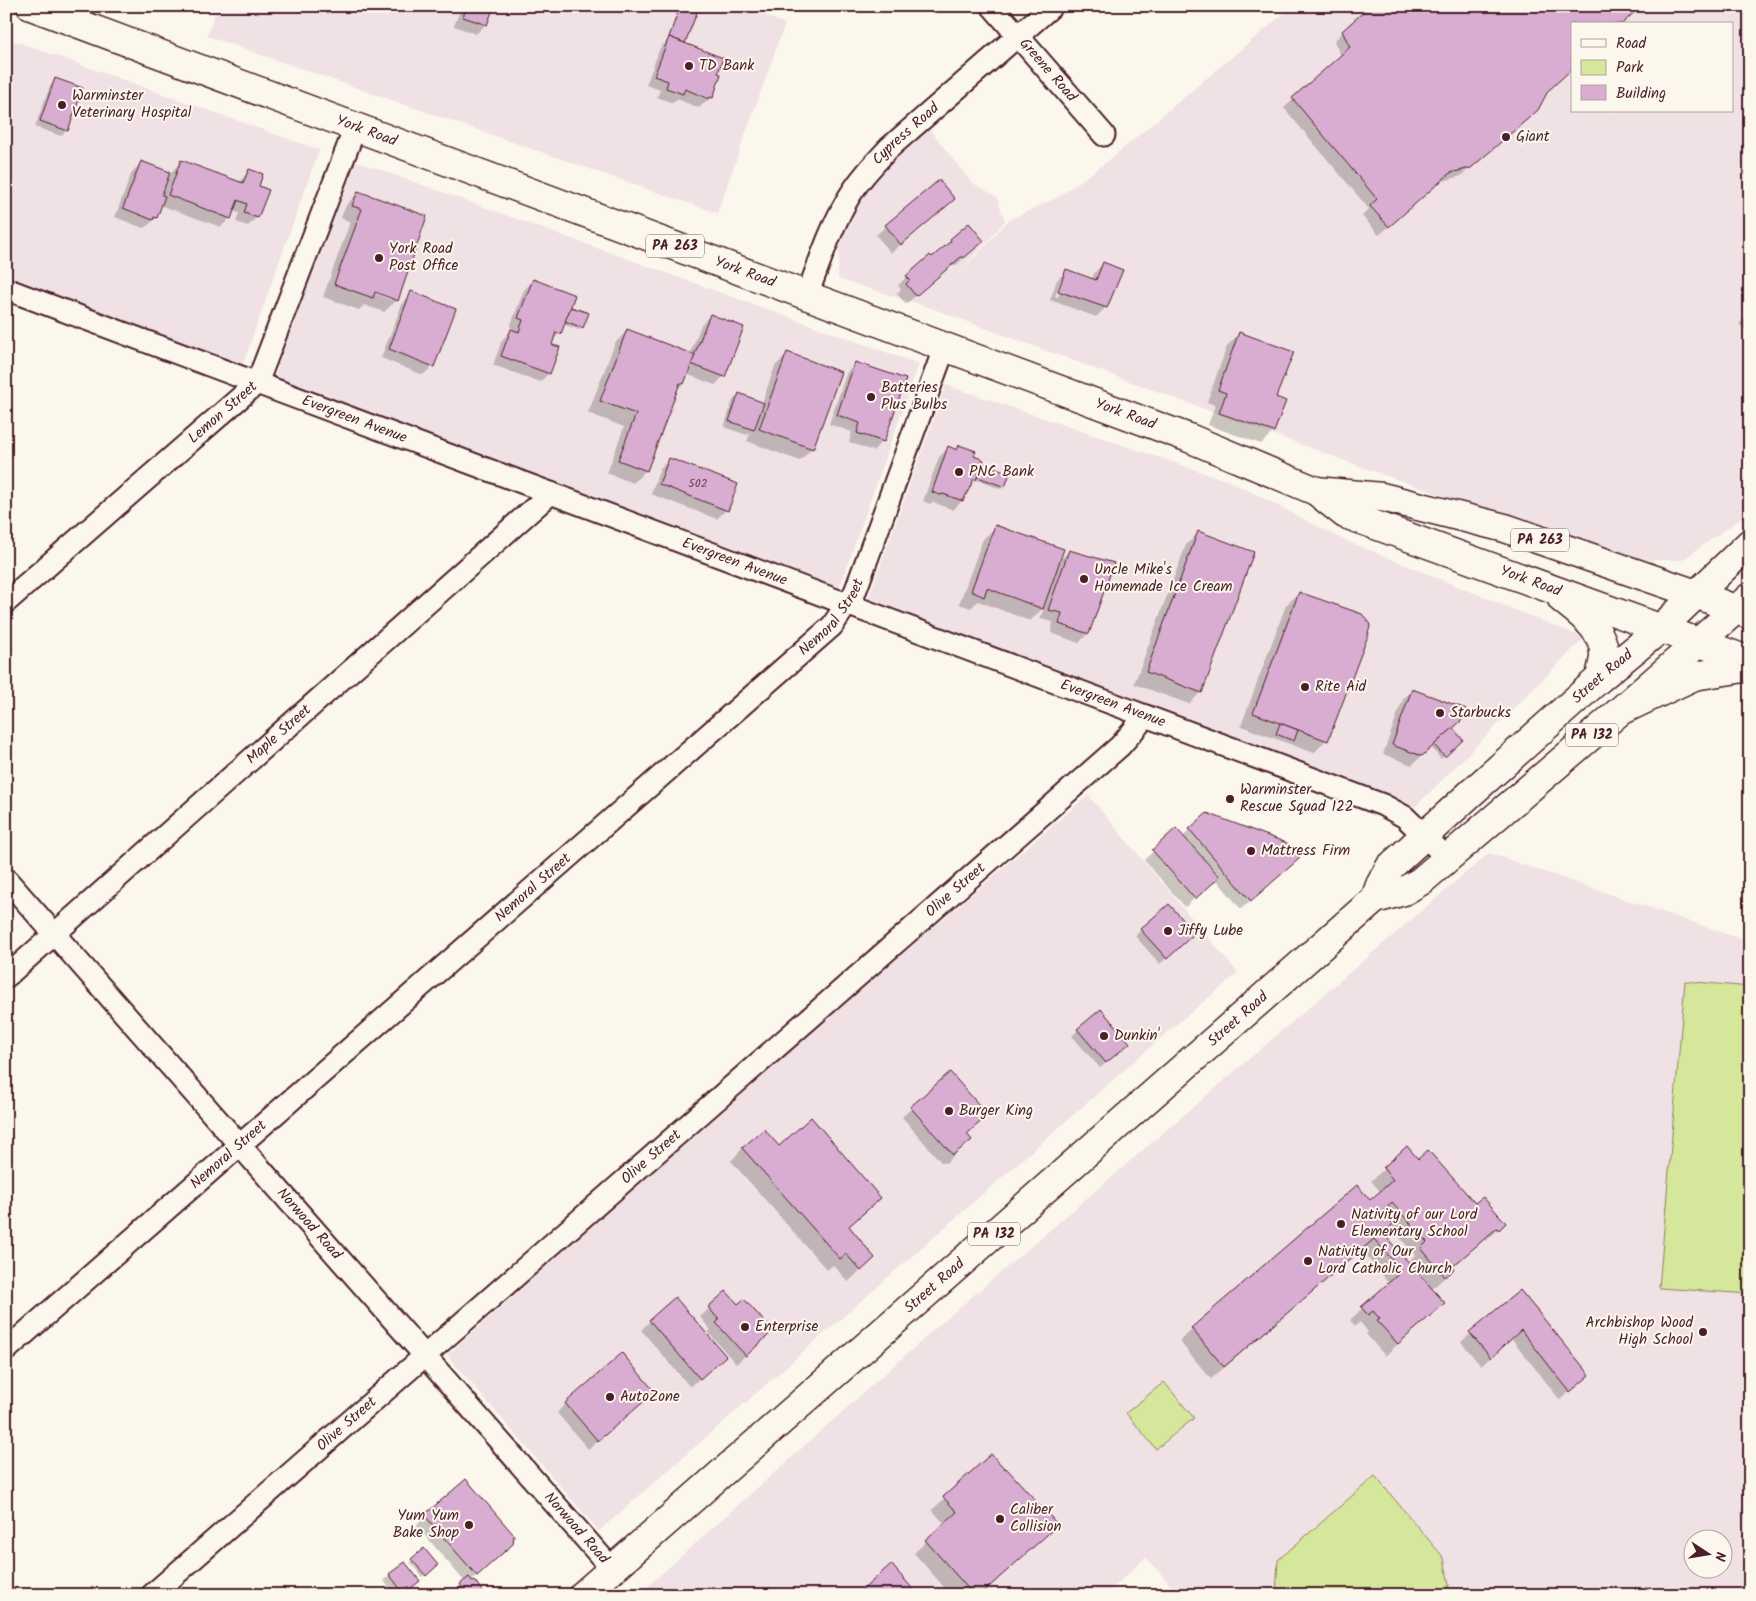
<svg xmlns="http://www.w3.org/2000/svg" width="1756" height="1601" font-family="Kalam,sans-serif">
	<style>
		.built { fill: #f0e1e4; fill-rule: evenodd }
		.green { fill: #d4e79b; stroke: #8f8363 }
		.shadow { fill: #0003; fill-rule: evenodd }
		.building { fill: #d8add1; stroke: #4a1f2b }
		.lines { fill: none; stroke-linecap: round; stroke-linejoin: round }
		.minor-casing { stroke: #4a1f2b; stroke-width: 25 }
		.primary-casing { stroke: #4a1f2b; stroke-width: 31 }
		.trunk-casing { stroke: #4a1f2b; stroke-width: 31 }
		.minor { stroke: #fbf7ec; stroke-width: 21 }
		.primary { stroke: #fbf7ec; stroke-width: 28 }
		.trunk { stroke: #fbf7ec; stroke-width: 28 }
		.poi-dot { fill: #4a1f2b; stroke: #fbf7ec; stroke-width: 2 }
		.labels { text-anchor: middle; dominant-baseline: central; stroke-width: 4; stroke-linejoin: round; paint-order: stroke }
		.number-label { font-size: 12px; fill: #6e4254 }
		.shield { fill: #fbf7ec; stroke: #7f6065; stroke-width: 1 }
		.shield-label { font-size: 14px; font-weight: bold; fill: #4a1f2b }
		.poi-label { font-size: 15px; fill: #4a1f2b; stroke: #fbf7ec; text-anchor: start }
		.street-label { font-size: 15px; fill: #4a1f2b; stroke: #fbf7ec }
	</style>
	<rect width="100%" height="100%" fill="#fbf7ec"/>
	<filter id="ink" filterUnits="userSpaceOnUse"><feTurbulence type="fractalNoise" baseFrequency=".02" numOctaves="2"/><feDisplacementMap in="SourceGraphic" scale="10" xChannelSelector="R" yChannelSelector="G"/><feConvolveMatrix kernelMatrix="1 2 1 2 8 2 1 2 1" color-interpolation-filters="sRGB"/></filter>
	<g filter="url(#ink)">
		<g class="built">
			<polygon points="217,6 742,6 785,24 717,213 207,36"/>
			<path d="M1293,6H1750V512L1682,560H1628L1373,471L928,307L838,279L839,248L861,195L927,126L971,182L997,197L1005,221L953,280L1009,220L1058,197L1108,161ZM1572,24H1732V111H1572Z"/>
			<polygon points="6,38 319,150 240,372 6,286"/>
			<polygon points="353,160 919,364 837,594 271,386"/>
			<polygon points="946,385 1234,483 1342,539 1584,638 1415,807 864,610"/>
			<polygon points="1088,795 1238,973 1172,1028 599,1531 447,1355 761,1075"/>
			<path d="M1489,853L1750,942V1595H1179L1146,1557L1105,1595H638L938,1326ZM1694,1538H1724V1568H1694Z"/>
		</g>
		<g class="green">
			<polygon points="1685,981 1750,987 1750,1294 1659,1288"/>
			<polygon points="1164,1382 1194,1418 1156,1449 1126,1413"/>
			<polygon points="1375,1476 1444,1558 1449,1585 1446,1595 1276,1595 1278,1560"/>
		</g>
		<g class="shadow">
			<polygon points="462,6 492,6 485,25 476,34 454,26"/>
			<polygon points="681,6 696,11 684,44 716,74 711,97 699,108 677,99 673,103 657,97 660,90 646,85 660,48 667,41"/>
			<polygon points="1391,12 1572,24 1572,68 1546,92 1527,119 1461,176 1440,182 1379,235 1362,216 1369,209 1284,108 1341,56 1334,41 1343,32"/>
			<polygon points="56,80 67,130 61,136 35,127 50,86"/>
			<polygon points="181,161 239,183 249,170 257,187 257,217 248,226 236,222 239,213 233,211 230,218 221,227 160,205 156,218 146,227 143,228 115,217 132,172 141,163 170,174"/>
			<polygon points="939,181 953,199 891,253 876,235"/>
			<path d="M358,193L397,300L384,312L364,305L359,310L323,297L350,222L341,218L346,205ZM370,289L391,297V300L369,291Z"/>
			<polygon points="951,240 983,241 955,266 953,264 906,304 897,294 901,289 898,286 907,276 932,258"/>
			<path d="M1103,264L1106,307L1096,317L1050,300L1057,280L1067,270L1092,279L1094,273ZM1061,280H1064L1058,297L1055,296Z"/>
			<polygon points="533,281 569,308 587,314 579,330 563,324 560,333 552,341 549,373 540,382 493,365 502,340 513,329 510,327 524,290"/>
			<polygon points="412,293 433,366 423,375 381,358 403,302"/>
			<polygon points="1750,305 1750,312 1746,308"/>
			<polygon points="1750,313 1750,336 1739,324"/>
			<polygon points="710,316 724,376 715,385 686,374 683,384 675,391 646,470 633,483 607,473 624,427 588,413 615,343 627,331 690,354 701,325"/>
			<polygon points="1239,334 1274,398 1273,432 1261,444 1208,425 1215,405 1207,402 1227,346"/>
			<polygon points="788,354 812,448 800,461 747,441 751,432 747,435 724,427 733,400 739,394 762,403 775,366"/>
			<polygon points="856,363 882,441 873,451 849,442 852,432 829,424 847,372"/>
			<polygon points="960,446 1004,486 1001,489 975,479 970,484 962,501 953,510 933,502 930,504 923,501 939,457 948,448 955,451"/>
			<polygon points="670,459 726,510 717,519 651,494 660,468"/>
			<polygon points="996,527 1058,562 1069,551 1088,633 1079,643 1051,633 1053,622 1040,619 1044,607 1030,621 978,601 971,608 959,604 983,539"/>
			<polygon points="1198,533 1201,692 1189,704 1134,684 1186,545"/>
			<polygon points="1299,593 1326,740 1314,753 1241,726 1286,605"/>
			<polygon points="1413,690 1462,740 1441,759 1431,747 1412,765 1383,754 1403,699"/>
			<polygon points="1190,829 1289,867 1241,909 1216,879 1185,907 1144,860 1176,830 1183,837"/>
			<polygon points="1141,930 1188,939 1160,964 1135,936"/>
			<polygon points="1078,1030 1123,1049 1100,1068 1072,1036"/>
			<polygon points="949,1074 966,1135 970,1140 946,1163 941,1162 902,1117"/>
			<polygon points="779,1147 879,1198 848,1227 861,1270 848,1282 833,1265 827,1270 731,1161 743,1148"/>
			<path d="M1418,1160L1475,1205L1505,1223L1486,1241L1484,1239L1451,1268L1452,1270L1431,1290L1443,1303L1385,1356L1366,1334L1368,1332L1360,1322L1355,1326L1350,1320L1389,1283L1361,1250L1211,1379L1179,1341L1357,1187L1370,1202L1381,1192L1371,1181L1384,1169ZM1390,1226L1415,1255L1407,1263L1386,1238L1387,1229Z"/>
			<polygon points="1520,1292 1588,1375 1560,1400 1512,1339 1481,1366 1461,1342"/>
			<polygon points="726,1293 762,1340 736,1364 708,1332 711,1330 700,1317"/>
			<polygon points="650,1321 715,1365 690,1387 641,1330"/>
			<polygon points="644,1401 588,1449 557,1413 566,1403"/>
			<polygon points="991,1456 980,1595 951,1595 914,1553 945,1524 932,1510"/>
			<polygon points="425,1516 502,1553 471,1581 484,1595 457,1595 454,1591 465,1582 416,1525"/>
			<polygon points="424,1550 437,1565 422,1577 410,1562"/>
			<polygon points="390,1575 418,1581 403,1595 395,1595 384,1581"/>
		</g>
		<g class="building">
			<polygon points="467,6 494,6 487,25 463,17"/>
			<polygon points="680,6 687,6 698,10 685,43 669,37"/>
			<polygon points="1370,6 1388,6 1391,10 1395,6 1641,6 1622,24 1572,24 1572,69 1548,91 1538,110 1471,168 1450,173 1389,227 1370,206 1377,199 1292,98 1350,47 1342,31"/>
			<polygon points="669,37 723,58 718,73 721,74 713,98 710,97 709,99 685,89 683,94 666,88 668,81 654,76"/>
			<polygon points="55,78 83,88 68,131 40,121"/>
			<polygon points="181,160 243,183 249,169 263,174 259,186 269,190 258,218 244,213 247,204 238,200 231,219 168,195"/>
			<polygon points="141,161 170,172 162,195 165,196 157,218 154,217 153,220 123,208"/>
			<polygon points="939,180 955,199 901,245 885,225"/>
			<polygon points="358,191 427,216 398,301 375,292 373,298 334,284 362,209 352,206"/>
			<polygon points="969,223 984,241 964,258 962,256 916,296 906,284 910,280 906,276 930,255 932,257 951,241 950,239"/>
			<polygon points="1103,262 1123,270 1107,308 1058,291 1066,269 1096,280"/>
			<polygon points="533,279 575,295 561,334 556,332 552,345 560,347 550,374 501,356 511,329 519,332 523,320 518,318"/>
			<polygon points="411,291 456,309 434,367 389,349"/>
			<polygon points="571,307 589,313 583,328 565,321"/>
			<polygon points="710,314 744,327 725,377 691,364"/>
			<polygon points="627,329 695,355 684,384 680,383 647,471 618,460 636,414 600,401"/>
			<polygon points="1239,332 1294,352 1276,397 1286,401 1274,432 1219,413 1226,393 1218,390"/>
			<polygon points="787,352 841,372 813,449 759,429"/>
			<polygon points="855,362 906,379 884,442 857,433 860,423 837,415"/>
			<polygon points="739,393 764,403 754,430 729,421"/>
			<polygon points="959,445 976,451 974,456 984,460 976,480 974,479 963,501 943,494 940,495 932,492 948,446 957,450"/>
			<polygon points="669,458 738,484 728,511 659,484"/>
			<polygon points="982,463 1010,473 1005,487 978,477"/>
			<polygon points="995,525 1064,549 1043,609 987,588 984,597 971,591"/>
			<polygon points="1198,531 1254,552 1202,693 1146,672"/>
			<polygon points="1069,550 1114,563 1089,634 1059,624 1062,613 1048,610"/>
			<polygon points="1299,592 1362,614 1369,622 1370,627 1368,633 1369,633 1328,741 1253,713"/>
			<polygon points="1412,689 1466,709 1461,721 1422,756 1392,745"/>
			<polygon points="1280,723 1298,730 1294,741 1276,734"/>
			<polygon points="1453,728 1463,740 1445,757 1434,745"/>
			<polygon points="1207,813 1287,843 1300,858 1251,901 1189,829"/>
			<polygon points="1176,828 1220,877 1195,899 1152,850"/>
			<polygon points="1169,904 1195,933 1167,959 1140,929"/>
			<polygon points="1101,1009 1130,1043 1106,1063 1077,1029"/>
			<polygon points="950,1072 988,1115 967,1134 972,1140 953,1155 910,1107"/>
			<polygon points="811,1117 881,1198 849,1226 875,1258 861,1271 846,1254 840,1259 742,1148 764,1129 779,1146"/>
			<polygon points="1407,1146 1418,1159 1428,1150 1475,1203 1483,1197 1506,1223 1499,1230 1497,1228 1452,1267 1454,1270 1445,1277 1421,1248 1427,1242 1392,1203 1382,1212 1393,1224 1388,1229 1392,1234 1387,1238 1445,1303 1398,1344 1377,1321 1380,1319 1373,1311 1368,1315 1361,1307 1402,1271 1374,1239 1224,1367 1191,1328 1357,1185 1370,1200 1393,1180 1383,1168"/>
			<polygon points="1520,1290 1590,1375 1570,1392 1521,1330 1491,1358 1469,1332"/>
			<polygon points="726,1291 738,1304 744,1299 773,1331 746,1356 716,1323 719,1320 708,1307"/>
			<polygon points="675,1297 726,1356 700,1379 649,1320"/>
			<polygon points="622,1353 655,1392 598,1441 565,1403"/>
			<polygon points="991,1454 1005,1469 1006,1468 1058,1525 980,1595 974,1595 925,1540 957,1512 943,1497"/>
			<polygon points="466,1479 514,1535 513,1544 477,1576 424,1515"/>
			<polygon points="424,1548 438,1565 426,1576 411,1559"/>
			<polygon points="405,1562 420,1581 404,1594 389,1574"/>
			<polygon points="891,1564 918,1595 857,1595"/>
			<polygon points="469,1577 473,1582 475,1581 485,1595 459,1595 464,1591 460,1584"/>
		</g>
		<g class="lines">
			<g class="minor-casing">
				<g id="minor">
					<path id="s1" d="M992,6L1104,135"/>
					<path id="s2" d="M6,289L1383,805L1405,817L1447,858"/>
					<path id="s3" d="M807,295C819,264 829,232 846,202C857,182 873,165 889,148L1052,6"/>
					<path id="s4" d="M6,602L257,383L355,128"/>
					<path id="s5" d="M6,879L612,1569"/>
					<path id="s6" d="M6,977L551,493"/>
					<path id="s7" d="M6,1350L832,626L855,592L945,346"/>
					<path id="s8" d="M152,1595L1120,746L1146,716"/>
				</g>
			</g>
			<g class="primary-casing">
				<g id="primary">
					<polyline points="1375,899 1404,891 1421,881 1620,711 1750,597"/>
					<path id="s9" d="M583,1595L1375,899L1380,885L1390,867L1470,794L1600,678L1660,629L1750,543"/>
				</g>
			</g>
			<g class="trunk-casing">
				<g id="trunk">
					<path id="s10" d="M31,6L1189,438L1316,491L1345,514L1750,661"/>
					<polyline points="1316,491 1382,497 1505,528 1696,594 1750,615"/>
					<path d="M1562,599C1579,613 1605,630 1604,655C1604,662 1601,670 1600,678"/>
					<polyline points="1620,711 1694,676 1750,667"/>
				</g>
			</g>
			<use href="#minor" class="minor"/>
			<use href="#primary" class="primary"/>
			<use href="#trunk" class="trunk"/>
		</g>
	</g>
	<g class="poi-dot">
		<circle cx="689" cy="66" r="5"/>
		<circle cx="62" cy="105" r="5"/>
		<circle cx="1506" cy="137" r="5"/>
		<circle cx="379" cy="258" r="5"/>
		<circle cx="871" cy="397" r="5"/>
		<circle cx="959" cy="472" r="5"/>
		<circle cx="1084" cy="579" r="5"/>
		<circle cx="1305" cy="687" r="5"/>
		<circle cx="1440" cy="713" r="5"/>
		<circle cx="1230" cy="799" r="5"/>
		<circle cx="1251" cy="851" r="5"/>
		<circle cx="1168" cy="931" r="5"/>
		<circle cx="1104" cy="1036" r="5"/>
		<circle cx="949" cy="1111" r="5"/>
		<circle cx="1341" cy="1224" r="5"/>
		<circle cx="1308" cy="1261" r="5"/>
		<circle cx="745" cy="1327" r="5"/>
		<circle cx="1703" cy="1332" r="5"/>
		<circle cx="610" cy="1397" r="5"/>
		<circle cx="1000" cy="1519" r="5"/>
		<circle cx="469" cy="1525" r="5"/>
	</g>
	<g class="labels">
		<g class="number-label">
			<text x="698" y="483">502</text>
		</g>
		<g class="shield">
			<rect x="646" y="234.5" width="58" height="23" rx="4"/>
			<rect x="1511" y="528.5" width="58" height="23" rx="4"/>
			<rect x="1566" y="723.5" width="52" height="23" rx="4"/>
			<rect x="968" y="1222.5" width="52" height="23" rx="4"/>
		</g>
		<g class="shield-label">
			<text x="675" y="246">PA 263</text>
			<text x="1540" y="540">PA 263</text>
			<text x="1592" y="735">PA 132</text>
			<text x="994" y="1234">PA 132</text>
		</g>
		<g class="poi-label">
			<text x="699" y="66">TD Bank</text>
			<text x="72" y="96">Warminster<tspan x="72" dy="17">Veterinary Hospital</tspan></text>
			<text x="1516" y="137">Giant</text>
			<text x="389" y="249">York Road<tspan x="389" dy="17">Post Office</tspan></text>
			<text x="881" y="388">Batteries<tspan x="881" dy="17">Plus Bulbs</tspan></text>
			<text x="969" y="472">PNC Bank</text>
			<text x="1094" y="570">Uncle Mike's<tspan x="1094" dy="17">Homemade Ice Cream</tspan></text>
			<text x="1315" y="687">Rite Aid</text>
			<text x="1450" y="713">Starbucks</text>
			<text x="1240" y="790">Warminster<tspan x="1240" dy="17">Rescue Squad 122</tspan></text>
			<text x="1261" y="851">Mattress Firm</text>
			<text x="1178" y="931">Jiffy Lube</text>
			<text x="1114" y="1036">Dunkin'</text>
			<text x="959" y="1111">Burger King</text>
			<text x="1351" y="1215">Nativity of our Lord<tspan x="1351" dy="17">Elementary School</tspan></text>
			<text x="1318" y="1252">Nativity of Our<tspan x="1318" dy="17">Lord Catholic Church</tspan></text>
			<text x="1693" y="1323" text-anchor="end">Archbishop Wood<tspan x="1693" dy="17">High School</tspan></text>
			<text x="755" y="1327">Enterprise</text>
			<text x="620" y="1397">AutoZone</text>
			<text x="1010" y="1510">Caliber<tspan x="1010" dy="17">Collision</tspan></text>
			<text x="459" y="1516" text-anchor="end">Yum Yum<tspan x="459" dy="17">Bake Shop</tspan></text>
		</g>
		<g class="street-label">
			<text stroke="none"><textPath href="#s1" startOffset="85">Greene Road</textPath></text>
			<text stroke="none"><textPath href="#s10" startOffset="358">York Road</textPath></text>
			<text stroke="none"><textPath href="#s3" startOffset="192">Cypress Road</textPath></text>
			<text stroke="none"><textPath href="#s10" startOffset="762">York Road</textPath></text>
			<text stroke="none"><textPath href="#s4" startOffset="288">Lemon Street</textPath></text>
			<text stroke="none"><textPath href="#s10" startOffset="1168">York Road</textPath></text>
			<text stroke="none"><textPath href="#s2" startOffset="372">Evergreen Avenue</textPath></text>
			<text stroke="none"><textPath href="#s2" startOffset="778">Evergreen Avenue</textPath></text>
			<text stroke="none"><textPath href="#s10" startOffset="1608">York Road</textPath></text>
			<text stroke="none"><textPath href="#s7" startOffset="1105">Nemoral Street</textPath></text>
			<text stroke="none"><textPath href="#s9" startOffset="1375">Street Road</textPath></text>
			<text stroke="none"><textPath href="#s2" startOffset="1182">Evergreen Avenue</textPath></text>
			<text stroke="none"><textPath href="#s6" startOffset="365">Maple Street</textPath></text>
			<text stroke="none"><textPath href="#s7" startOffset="701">Nemoral Street</textPath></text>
			<text stroke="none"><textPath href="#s8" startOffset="1069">Olive Street</textPath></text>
			<text stroke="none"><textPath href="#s9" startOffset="872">Street Road</textPath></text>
			<text stroke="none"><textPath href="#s7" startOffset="296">Nemoral Street</textPath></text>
			<text stroke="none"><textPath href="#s8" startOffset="664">Olive Street</textPath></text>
			<text stroke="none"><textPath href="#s5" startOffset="459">Norwood Road</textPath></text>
			<text stroke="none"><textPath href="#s9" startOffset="468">Street Road</textPath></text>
			<text stroke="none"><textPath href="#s8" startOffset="259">Olive Street</textPath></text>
			<text stroke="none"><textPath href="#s5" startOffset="864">Norwood Road</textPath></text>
		</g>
	</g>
	<rect width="1756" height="1601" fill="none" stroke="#fbf7ec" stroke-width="25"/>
	<rect x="12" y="12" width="1731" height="1576" fill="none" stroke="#4a1f2b" stroke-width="2" filter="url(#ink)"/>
	<rect x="1571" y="22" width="162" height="90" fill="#fbf7ec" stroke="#b4a19f"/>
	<rect x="1581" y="39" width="25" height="8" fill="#fbf7ec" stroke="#b4a19f"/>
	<text x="1616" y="48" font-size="15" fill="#4a1f2b">Road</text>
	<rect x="1581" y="60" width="25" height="15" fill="#d4e79b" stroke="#b4a19f"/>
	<text x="1616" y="72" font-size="15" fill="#4a1f2b">Park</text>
	<rect x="1581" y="85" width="25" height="15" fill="#d8add1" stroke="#b4a19f"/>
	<text x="1616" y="98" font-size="15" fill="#4a1f2b">Building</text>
	<g transform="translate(1708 1554) rotate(102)"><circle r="24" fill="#fbf7ec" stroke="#b4a19f"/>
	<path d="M0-4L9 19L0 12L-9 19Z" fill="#4a1f2b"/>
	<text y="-8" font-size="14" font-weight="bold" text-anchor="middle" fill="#4a1f2b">N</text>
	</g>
</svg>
